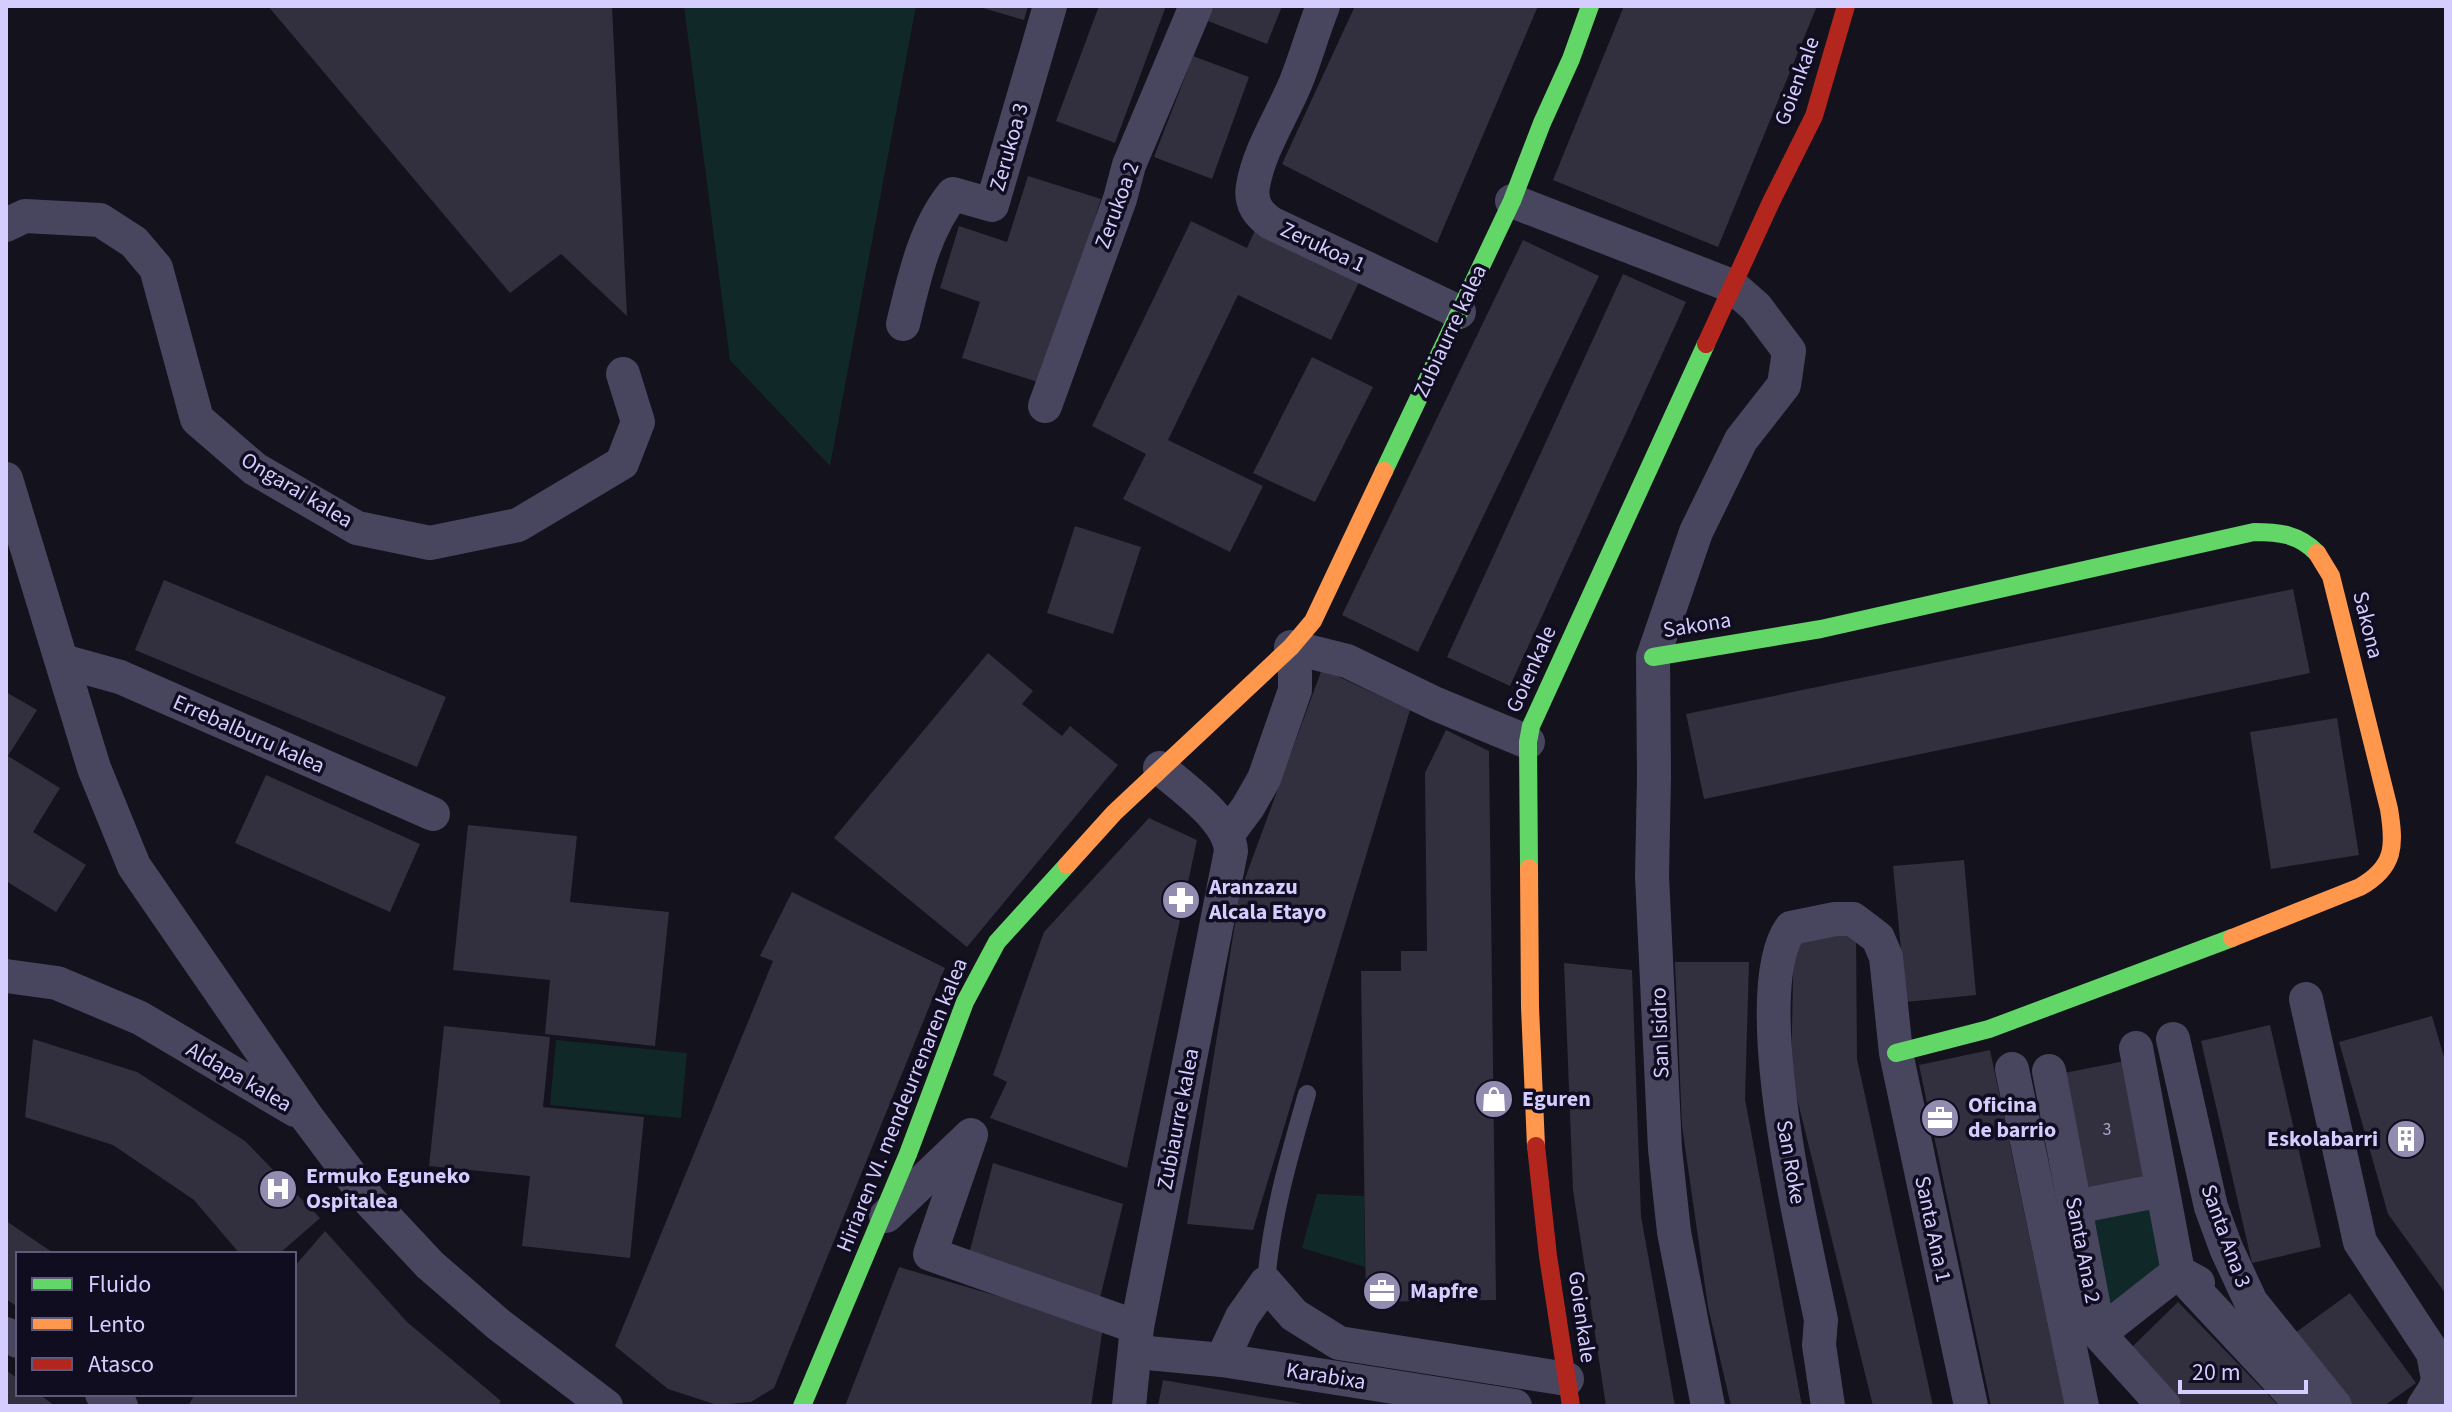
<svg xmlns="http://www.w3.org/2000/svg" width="2452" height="1412" font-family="'Source Sans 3',sans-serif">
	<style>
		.green { fill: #112829 }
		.building { fill: #322f3f }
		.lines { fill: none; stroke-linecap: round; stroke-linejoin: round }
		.lane { stroke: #48465e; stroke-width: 18 }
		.street { stroke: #48465e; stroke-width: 34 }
		.fast { stroke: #63d668; stroke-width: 18 }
		.slow { stroke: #ff974d; stroke-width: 18 }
		.jam { stroke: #b3261e; stroke-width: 18 }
		.labels { text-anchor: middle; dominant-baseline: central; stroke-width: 7; stroke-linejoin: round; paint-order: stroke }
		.number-label { font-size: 18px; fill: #aca6cf }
		.street-label { font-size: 22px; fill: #d5cdff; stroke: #110d21 }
		.poi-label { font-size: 22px; font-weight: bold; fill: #d5cdff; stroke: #110d21; text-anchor: start }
	</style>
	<rect width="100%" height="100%" fill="#14121d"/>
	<g class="green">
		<polygon points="684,6 916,6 830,466 730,360"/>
		<polygon points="556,1040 687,1053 681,1118 550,1105"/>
		<polygon points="1317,1194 1364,1196 1365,1267 1302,1248"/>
		<polygon points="2156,1201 2170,1262 2107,1315 2087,1213"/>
	</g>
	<g class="building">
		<polygon points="268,6 612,6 627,316 561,254 510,293"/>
		<polygon points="976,6 1028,6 1024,20"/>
		<polygon points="1099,6 1166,6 1115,143 1056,121"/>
		<polygon points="1214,6 1282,6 1267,44 1208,21"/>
		<polygon points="1355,6 1538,6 1437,243 1282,164"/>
		<polygon points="1624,6 1817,6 1718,247 1553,180"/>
		<polygon points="1193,56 1249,77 1212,179 1154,157"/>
		<polygon points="1028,176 1101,199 1041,383 962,358 980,302 940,288 959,226 1007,242"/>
		<polygon points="1191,221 1247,248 1256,228 1361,278 1331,340 1238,295 1168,440 1263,486 1230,552 1123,499 1146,454 1092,426"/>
		<polygon points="1523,240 1599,276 1418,652 1342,615"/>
		<polygon points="1623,274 1686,302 1510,686 1447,657"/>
		<polygon points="1312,357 1373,387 1315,502 1253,473"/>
		<polygon points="1075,526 1141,547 1113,634 1047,613"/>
		<polygon points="164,580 446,697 417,767 135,650"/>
		<polygon points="2293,589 2310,673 1704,799 1686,714"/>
		<polygon points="988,653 1033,691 1022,704 1062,736 1070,726 1118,765 967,947 834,838"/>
		<polygon points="1322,669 1410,710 1253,1230 1187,1224 1240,892"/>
		<polygon points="6,692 37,710 8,756 60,788 33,832 86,865 56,912 6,881"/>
		<polygon points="2337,718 2359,855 2271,869 2250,732"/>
		<polygon points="1446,730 1489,751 1496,1300 1366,1302 1361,971 1401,971 1401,951 1427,951 1425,773"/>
		<polygon points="266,775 420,844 390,912 235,843"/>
		<polygon points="1149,818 1197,840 1127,1168 990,1118 1007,1082 993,1075 1044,932"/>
		<polygon points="468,825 577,836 570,902 669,912 655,1046 545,1034 550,980 453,970"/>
		<polygon points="1964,860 1976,995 1906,1002 1893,866"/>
		<polygon points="792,892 945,968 774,1388 751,1402 717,1405 668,1389 615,1346 773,961 760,956"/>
		<polygon points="1794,934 1856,935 1857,1059 1933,1406 1873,1406 1791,1074"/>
		<polygon points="1675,962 1749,962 1745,1099 1802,1406 1731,1406 1708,1307 1682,1126"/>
		<polygon points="1564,963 1632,970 1641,1216 1675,1406 1606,1406 1573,1190"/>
		<polygon points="2432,1016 2446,1064 2446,1294 2388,1214 2339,1042"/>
		<polygon points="2270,1025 2321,1247 2252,1263 2201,1041"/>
		<polygon points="444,1026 550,1037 543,1107 644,1117 630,1258 522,1246 530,1176 429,1166"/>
		<polygon points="33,1039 137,1072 245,1141 320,1218 279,1254 240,1254 194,1200 113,1145 25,1117"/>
		<polygon points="1990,1050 2065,1406 1991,1406 1919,1065"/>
		<polygon points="2130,1060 2155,1184 2083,1198 2059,1074"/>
		<polygon points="993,1163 1123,1204 1098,1306 965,1269"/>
		<polygon points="6,1221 55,1254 18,1254 18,1307 6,1299"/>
		<polygon points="325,1231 407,1322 501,1401 498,1406 188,1406 195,1394 294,1394 294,1267"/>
		<polygon points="899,1267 1103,1327 1091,1406 845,1406"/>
		<polygon points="2350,1293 2416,1383 2384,1406 2348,1406 2295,1333"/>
		<polygon points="2178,1302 2279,1406 2183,1406 2129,1350"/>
		<polygon points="6,1370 18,1379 18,1394 39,1394 55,1406 6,1406"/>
		<polygon points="1163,1380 1303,1404 1303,1406 1158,1406"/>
	</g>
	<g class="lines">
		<path class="lane" d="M1266,1283C1271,1218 1289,1157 1307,1094"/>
		<g class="street">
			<path d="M1323,6C1313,31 1306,57 1296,82C1282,116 1259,150 1253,186C1250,203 1258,214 1271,223L1459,312"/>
			<polyline points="1512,201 1732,286 1756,307 1789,351 1784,385 1741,440 1696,532 1653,657 1654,777 1652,876 1665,1149 1674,1232 1708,1406"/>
			<polyline points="6,225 25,216 100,220 134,242 156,268 197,419 255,469 357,528 430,543 518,525 622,463 638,422 623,374"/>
			<path d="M903,324C914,279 924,230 953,194L992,205L1050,6"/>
			<polyline points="1045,406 1120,199 1129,165 1196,6"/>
			<polyline points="6,479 94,768 134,866 306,1116 369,1200 430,1265 498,1324 606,1406"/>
			<polyline points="62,661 120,677 433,814"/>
			<polyline points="1228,834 1248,807 1264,779 1295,690 1295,673 1291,647 1347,661 1436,704 1528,742"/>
			<polyline points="6,976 57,983 140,1018 295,1110"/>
			<polyline points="2306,999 2360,1242 2433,1353 2438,1379 2435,1389 2424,1406"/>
			<polyline points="2173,1039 2211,1207 2226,1248 2251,1302 2335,1406"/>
			<polyline points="2136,1048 2178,1272 2303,1406"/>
			<polyline points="2012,1069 2082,1406"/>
			<polyline points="2049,1071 2099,1334 2164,1406"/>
			<polyline points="2075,1207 2162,1190"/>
			<polyline points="886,1216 971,1135 930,1254 1137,1327"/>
			<polyline points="6,1334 18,1341"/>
			<polyline points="2099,1334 2178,1272 2198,1283"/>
			<polyline points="1137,1352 1222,1360 1515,1406"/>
			<polyline points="1222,1360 1242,1317 1266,1283 1294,1315 1339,1343 1567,1379"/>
			<polyline points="102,1394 121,1406"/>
			<path d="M1129,1406L1137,1327L1231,851C1229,819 1184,789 1160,768"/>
			<path d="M1828,1406L1819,1345L1821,1320C1805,1240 1744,992 1791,928L1835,919H1853L1878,938L1886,957L1896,1053L1971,1406"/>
		</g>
		<g class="fast">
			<polyline points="1384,471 1512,201 1542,123 1571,59 1590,6"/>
			<path d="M1653,657L1821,629L2254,532C2279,532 2299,534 2317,553"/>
			<polyline points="1529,868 1528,742 1531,726 1706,344"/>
			<polyline points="1896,1053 1989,1029 2232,938"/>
			<polyline points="802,1406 908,1154 965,1002 997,942 1067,865"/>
		</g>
		<g class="slow">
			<polyline points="1067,865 1114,813 1291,647 1313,621 1384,471"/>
			<polyline points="1529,868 1530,1007 1536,1146"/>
			<path d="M2232,938L2360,887C2395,867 2395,846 2389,809L2331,576L2317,553"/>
		</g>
		<g class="jam">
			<polyline points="1706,344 1771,202 1814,116 1846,6"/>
			<polyline points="1536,1146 1548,1256 1571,1406"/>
		</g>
	</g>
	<defs>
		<g id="pharmacy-disc" transform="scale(2)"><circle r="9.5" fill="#918cb0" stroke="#110d21"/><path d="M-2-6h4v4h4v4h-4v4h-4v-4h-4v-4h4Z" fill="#fff"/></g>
		<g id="shop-disc" transform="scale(2)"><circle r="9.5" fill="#918cb0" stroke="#110d21"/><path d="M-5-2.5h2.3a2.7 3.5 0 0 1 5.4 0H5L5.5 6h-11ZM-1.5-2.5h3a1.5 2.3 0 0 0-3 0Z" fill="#fff"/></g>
		<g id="office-disc" transform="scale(2)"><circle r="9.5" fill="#918cb0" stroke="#110d21"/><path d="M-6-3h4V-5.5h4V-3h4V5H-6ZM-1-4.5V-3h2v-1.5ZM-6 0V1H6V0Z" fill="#fff"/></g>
		<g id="building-disc" transform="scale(2)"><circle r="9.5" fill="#918cb0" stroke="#110d21"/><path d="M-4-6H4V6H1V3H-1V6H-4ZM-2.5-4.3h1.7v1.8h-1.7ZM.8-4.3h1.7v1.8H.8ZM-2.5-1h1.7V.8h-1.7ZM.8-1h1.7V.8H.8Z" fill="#fff"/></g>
		<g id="hospital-disc" transform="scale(2)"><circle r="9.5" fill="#918cb0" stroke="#110d21"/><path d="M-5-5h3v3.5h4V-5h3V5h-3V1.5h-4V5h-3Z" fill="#fff"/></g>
	</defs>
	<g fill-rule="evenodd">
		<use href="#pharmacy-disc" x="1181" y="900"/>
		<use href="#shop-disc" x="1494" y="1099"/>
		<use href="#office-disc" x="1940" y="1118"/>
		<use href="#building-disc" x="2406" y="1139"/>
		<use href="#hospital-disc" x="278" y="1189"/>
		<use href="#office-disc" x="1382" y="1291"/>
	</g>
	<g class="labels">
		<g class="number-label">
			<text x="2107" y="1129">3</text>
		</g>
		<g class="street-label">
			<text transform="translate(1797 81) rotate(-70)">Goienkale</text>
			<text transform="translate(1009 147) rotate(-74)">Zerukoa 3</text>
			<text transform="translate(1117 205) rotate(-70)">Zerukoa 2</text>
			<text transform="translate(1323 247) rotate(25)">Zerukoa 1</text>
			<text transform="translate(1450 331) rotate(-65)">Zubiaurre kalea</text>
			<text transform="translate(297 490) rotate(31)">Ongarai kalea</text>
			<text transform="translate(1697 625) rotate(-9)">Sakona</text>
			<text transform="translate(2368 625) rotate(76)">Sakona</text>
			<text transform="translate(1531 669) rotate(-66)">Goienkale</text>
			<text transform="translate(249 734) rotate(24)">Errebalburu kalea</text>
			<text transform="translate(1660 1033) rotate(-92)">San Isidro</text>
			<text transform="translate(239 1077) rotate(30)">Aldapa kalea</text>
			<text transform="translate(902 1105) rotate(-68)">Hiriaren VI. mendeurrenaren kalea</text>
			<text transform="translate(1178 1119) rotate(-79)">Zubiaurre kalea</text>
			<text transform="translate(1791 1162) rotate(80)">San Roke</text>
			<text transform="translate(1933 1229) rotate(78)">Santa Ana 1</text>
			<text transform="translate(2226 1236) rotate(70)">Santa Ana 3</text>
			<text transform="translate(2083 1250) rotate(79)">Santa Ana 2</text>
			<text transform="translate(1582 1317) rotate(82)">Goienkale</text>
			<text transform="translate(1326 1376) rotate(9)">Karabixa</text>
		</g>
		<g class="poi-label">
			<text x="1209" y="887">Aranzazu<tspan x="1209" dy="25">Alcala Etayo</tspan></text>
			<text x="1522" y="1099">Eguren</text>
			<text x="1968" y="1105">Oficina<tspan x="1968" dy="25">de barrio</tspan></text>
			<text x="2378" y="1139" text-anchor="end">Eskolabarri</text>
			<text x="306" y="1176">Ermuko Eguneko<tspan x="306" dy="25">Ospitalea</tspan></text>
			<text x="1410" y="1291">Mapfre</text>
		</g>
	</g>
	<rect width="2452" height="1412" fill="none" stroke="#d5cdff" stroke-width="16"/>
	<rect x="16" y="1252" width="280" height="144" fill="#110d21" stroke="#5f5a7a" stroke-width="2"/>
	<rect x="32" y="1278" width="40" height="12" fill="#63d668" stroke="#5f5a7a" stroke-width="2"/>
	<text x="88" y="1292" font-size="24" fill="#d5cdff">Fluido</text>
	<rect x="32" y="1318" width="40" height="12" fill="#ff974d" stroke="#5f5a7a" stroke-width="2"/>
	<text x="88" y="1332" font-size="24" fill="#d5cdff">Lento</text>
	<rect x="32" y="1358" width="40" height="12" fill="#b3261e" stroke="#5f5a7a" stroke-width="2"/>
	<text x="88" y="1372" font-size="24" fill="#d5cdff">Atasco</text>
	<path d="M2180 1380v12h126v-12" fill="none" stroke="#d5cdff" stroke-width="4"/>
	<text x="2192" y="1380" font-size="24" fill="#d5cdff" stroke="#110d21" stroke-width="6" paint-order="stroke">20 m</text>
</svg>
